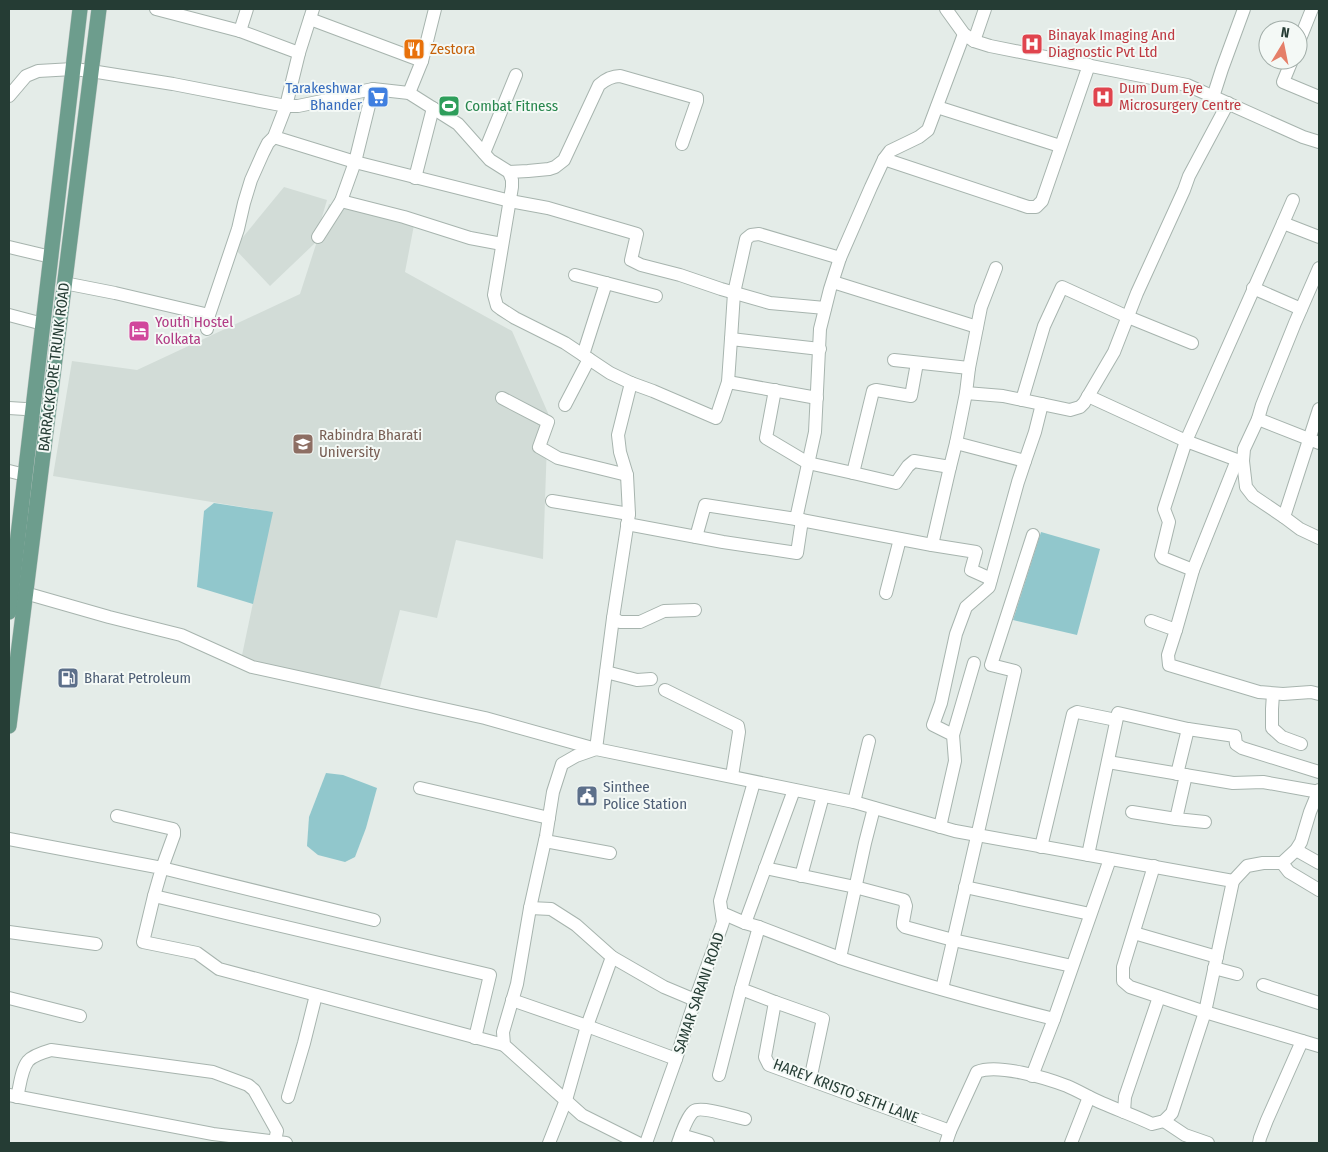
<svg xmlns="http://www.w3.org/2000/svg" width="1328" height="1152" font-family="'Fira Sans Condensed',sans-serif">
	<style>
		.built { fill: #d2dcd7 }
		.water { fill: #91c7cc }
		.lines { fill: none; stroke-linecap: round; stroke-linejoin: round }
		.minor-casing { stroke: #a7b4ae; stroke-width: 14 }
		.major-casing { stroke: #c2c8c6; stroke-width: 16 }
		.minor { stroke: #fff; stroke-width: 12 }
		.major { stroke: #6d9d8d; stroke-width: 15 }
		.labels { text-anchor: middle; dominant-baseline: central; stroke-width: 4; stroke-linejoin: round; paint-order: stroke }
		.health-label { font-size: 15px; fill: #be3a42; stroke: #f4f9f6; text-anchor: start }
		.food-label { font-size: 15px; fill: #c56008; stroke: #f4f9f6; text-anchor: start }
		.shop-label { font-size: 15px; fill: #366cbe; stroke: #f4f9f6; text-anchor: end }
		.leisure-label { font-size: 15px; fill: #27864d; stroke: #f4f9f6; text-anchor: start }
		.hotel-label { font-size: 15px; fill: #b23c85; stroke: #f4f9f6; text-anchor: start }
		.street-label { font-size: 15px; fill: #253c34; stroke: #f4f9f6 }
		.education-label { font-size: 15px; fill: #785e54; stroke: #f4f9f6; text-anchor: start }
		.service-label { font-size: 15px; fill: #4e5e75; stroke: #f4f9f6; text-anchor: start }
	</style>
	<rect width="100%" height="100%" fill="#e4ece8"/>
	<g class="built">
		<polygon points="284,187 327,200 314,244 270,286 234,248"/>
		<polygon points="329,204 414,225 405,272 512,331 548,413 543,559 456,540 437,618 400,610 379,691 241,660 272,512 53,476 72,361 137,370 300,294"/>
	</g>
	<g class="water">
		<polygon points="214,503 273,512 253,604 197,587 204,511"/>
		<polygon points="1041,532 1100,549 1077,635 1013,620"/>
		<polygon points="326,773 343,775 377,788 366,828 355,857 345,862 318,855 307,846 309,817"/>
	</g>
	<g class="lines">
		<g class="minor-casing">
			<g id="minor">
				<polyline points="156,9 240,31 299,53"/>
				<polyline points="946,9 964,34 974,41 990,46 1187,85 1303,137 1319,142"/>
				<polyline points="310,19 422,61 409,93"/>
				<polyline points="240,31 247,9"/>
				<polyline points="974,41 985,9"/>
				<polyline points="1298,44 1312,9"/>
				<polyline points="1292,60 1283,82 1319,97"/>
				<polyline points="422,61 435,9"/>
				<polyline points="9,96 26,76 38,71 73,69 91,71 173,84 286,106 299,53 313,9"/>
				<polyline points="1213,97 1222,69 1244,9"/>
				<polyline points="937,107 1060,146"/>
				<polyline points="274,137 355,162 510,201 548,208 637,234 631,260 641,265 680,275 721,289 770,303 825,308"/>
				<polyline points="484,153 516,75"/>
				<polyline points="884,159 1028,207 1036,207 1042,201 1089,65"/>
				<polyline points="509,172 512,180 512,187 494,295 497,306 501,309 515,318 565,343 610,373 631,383 618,435 620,452 627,475 629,514 613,618 596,749 576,756 562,764 553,792 546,836 530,908 517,984 503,1032 504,1045 582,1115 638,1143"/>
				<polyline points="415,178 433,108"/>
				<polyline points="341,201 404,217 470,238 502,244"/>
				<polyline points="1283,223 1293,200"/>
				<polyline points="318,237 341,201 355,162 373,89"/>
				<polyline points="9,247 51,257"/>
				<polyline points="1319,268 1295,323 1262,405 1258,419 1244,449 1243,461 1246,487 1253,496 1284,517 1300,529 1319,538"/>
				<polyline points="575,275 656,296"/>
				<polyline points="833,282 977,327"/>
				<polyline points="64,283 115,293 209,315"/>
				<polyline points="1253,288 1301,309"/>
				<polyline points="9,315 43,324"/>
				<path d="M207,329L209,315L238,229L244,203L251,180L263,153L268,143L274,137L286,106H298L332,99L348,94L373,89L409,93L458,124L490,160L509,172L528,171L549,169L555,167L564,160L599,85C606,79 612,76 620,76L697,98V101L682,144"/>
				<polyline points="731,339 734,293 746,239 751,235 759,234 840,258"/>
				<polyline points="583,355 606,283"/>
				<polyline points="894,360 969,368"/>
				<polyline points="917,363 911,396 876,390 873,391 853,473 896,483 908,466 914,461 950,467 956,443"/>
				<polyline points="728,382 817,398"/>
				<polyline points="631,383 653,391 716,418 728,382 731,339 820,349"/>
				<polyline points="775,390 766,438 808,463 853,473"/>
				<polyline points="966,393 1003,396 1070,410 1080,407 1084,403 1114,352 1137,293 1184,190 1189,176 1228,103"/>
				<polyline points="1088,396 1186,441 1283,223 1319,237"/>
				<polyline points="502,398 548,422 539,447 558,458 627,475"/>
				<polyline points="1022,400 1044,326 1062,287 1128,317 1192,343"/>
				<polyline points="565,405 589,359"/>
				<polyline points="9,408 41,410"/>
				<polyline points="1258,419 1319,443"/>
				<polyline points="1025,461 1035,432 1042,404"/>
				<polyline points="9,471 25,475"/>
				<polyline points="552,501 629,514"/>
				<polyline points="1284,517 1319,409"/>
				<polyline points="796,519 932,545 976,552 971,570 991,579"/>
				<polyline points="627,524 723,542 797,553 802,520"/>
				<polyline points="696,537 705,505 796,519 815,432 820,329 830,289 840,258 871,187 884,159 890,151 919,137 928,130 964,34"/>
				<polyline points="932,545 950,467"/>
				<polyline points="1193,570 1237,460"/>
				<polyline points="25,593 109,617 181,635 252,667 485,718 596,749 854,802 955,831 1233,881 1205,1012 1319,1046"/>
				<polyline points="886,593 900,539"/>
				<polyline points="613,618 620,622 640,622 664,611 695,610"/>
				<polyline points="1151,621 1176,630 1168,655 1169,665 1259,692 1283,694 1311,692 1319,694"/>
				<polyline points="1176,630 1193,570 1163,558 1161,555 1169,522 1164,509 1186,441 1237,460 1243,461"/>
				<polyline points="606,672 637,680 651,679"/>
				<polyline points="665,690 738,726 739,732 732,776"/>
				<polyline points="1273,694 1272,709 1272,728 1282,737 1301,744"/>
				<polyline points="953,735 974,663"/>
				<polyline points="1108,762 1233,783 1263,782 1319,792"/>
				<polyline points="1177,774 1188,729"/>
				<polyline points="1186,775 1176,819 1205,822"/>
				<polyline points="420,788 549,818"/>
				<polyline points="854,802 869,741"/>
				<polyline points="1132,812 1176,819"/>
				<polyline points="117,816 173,829 174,831 174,835 162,868 374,920"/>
				<polyline points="940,827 955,761 953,735 933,725 941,703 956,634 966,607 989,587 1018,482 1025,461 956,443 966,393 969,368 981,307 996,268"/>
				<polyline points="9,839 162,868 154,896 143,942 197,953 219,969 504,1045"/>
				<polyline points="545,841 610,853"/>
				<polyline points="1041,847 1073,714 1077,712 1116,720"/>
				<polyline points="1296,850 1319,863"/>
				<polyline points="1088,855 1118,713 1188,729 1235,736 1236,744 1242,748 1319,772"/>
				<polyline points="1282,863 1289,872 1319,890"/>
				<polyline points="765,868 855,887 904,900 906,906 903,922 903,925 905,927 953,940 1072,966"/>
				<polyline points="801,876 823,796"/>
				<polyline points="1233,881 1247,866 1263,863 1282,863 1296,850 1301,842 1310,812 1319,790"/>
				<polyline points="965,887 1090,914"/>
				<polyline points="154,896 490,975 475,1038"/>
				<polyline points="530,908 551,909 576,925 612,957 664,987 695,1000"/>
				<polyline points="722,913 745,923 759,927 840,958 865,843 874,808"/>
				<polyline points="745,923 794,790"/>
				<polyline points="759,927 741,989 775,1002 765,1057 769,1065 950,1131"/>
				<polyline points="9,932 96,944"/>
				<polyline points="1134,933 1217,957"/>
				<path d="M840,958C911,982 982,1001 1054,1019L1110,859"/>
				<polyline points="1214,968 1237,974"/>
				<polyline points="1263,985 1319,1003"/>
				<polyline points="942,989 1015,671 991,665 1033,535"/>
				<polyline points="9,998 80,1016"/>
				<polyline points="512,1000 587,1026 676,1059"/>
				<polyline points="775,1002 823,1019 810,1080"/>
				<polyline points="719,1075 741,989"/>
				<polyline points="1032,1076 1054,1019"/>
				<polyline points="9,1095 213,1134 286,1143"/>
				<path d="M17,1097C20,1086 21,1070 28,1061C33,1055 44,1052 51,1050L213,1072L248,1085L254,1090L277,1131L275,1141"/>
				<polyline points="288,1097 304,1043 316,995"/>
				<polyline points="1124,1112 1125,1097 1159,997"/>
				<polyline points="1164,1121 1185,1135 1208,1143"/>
				<polyline points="681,1135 708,1143"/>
				<polyline points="549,1143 566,1100 587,1026 612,957"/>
				<polyline points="646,1143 676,1059 695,1000 721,928 723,922 720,901 754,782"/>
				<path d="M678,1143C681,1135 687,1116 694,1111C701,1106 736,1117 745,1119"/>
				<path d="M946,1143L950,1131L977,1072C997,1063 1046,1078 1067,1086C1079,1091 1090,1098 1102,1103C1118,1110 1135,1116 1152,1124L1164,1121L1172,1113L1205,1012L1130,987L1123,981V967L1154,866"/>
				<polyline points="1071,1143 1089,1097"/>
				<polyline points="1259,1143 1260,1138 1267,1120 1302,1041"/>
			</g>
		</g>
		<g class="major-casing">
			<g id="major">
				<polyline points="9,612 80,9"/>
				<polyline points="9,726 99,9"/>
			</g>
		</g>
		<use href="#minor" class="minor"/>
		<use href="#major" class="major"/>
	</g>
	<defs>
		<g id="hospital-square" transform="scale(1.125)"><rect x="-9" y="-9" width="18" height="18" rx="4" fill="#e0444e" stroke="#f4f9f6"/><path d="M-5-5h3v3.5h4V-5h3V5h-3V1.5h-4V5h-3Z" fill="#fff"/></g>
		<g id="restaurant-square" transform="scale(1.125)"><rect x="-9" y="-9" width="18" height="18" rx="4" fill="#e8710a" stroke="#f4f9f6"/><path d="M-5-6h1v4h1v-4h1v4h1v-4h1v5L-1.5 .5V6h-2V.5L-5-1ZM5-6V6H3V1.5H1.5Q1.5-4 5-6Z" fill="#fff"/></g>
		<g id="supermarket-square" transform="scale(1.125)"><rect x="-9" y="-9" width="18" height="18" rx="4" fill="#3f7fe0" stroke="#f4f9f6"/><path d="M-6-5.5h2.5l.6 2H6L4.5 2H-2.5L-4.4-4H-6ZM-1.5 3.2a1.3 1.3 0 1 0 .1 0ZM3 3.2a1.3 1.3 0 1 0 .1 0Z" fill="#fff"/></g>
		<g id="stadium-square" transform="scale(1.125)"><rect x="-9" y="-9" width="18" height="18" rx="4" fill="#2e9e5b" stroke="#f4f9f6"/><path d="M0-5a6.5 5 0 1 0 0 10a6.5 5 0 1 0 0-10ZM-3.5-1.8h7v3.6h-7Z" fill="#fff"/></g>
		<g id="hotel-square" transform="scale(1.125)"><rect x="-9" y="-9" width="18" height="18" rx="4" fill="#d1479c" stroke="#f4f9f6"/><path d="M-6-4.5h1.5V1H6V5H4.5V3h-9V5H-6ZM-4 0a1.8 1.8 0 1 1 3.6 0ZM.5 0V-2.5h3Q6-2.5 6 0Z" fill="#fff"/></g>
		<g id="university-square" transform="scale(1.125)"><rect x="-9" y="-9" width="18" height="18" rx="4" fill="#8d6e63" stroke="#f4f9f6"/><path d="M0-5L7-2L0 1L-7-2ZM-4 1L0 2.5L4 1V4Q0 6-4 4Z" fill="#fff"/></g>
		<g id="fuel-square" transform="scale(1.125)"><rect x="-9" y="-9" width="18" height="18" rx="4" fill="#5c6f8a" stroke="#f4f9f6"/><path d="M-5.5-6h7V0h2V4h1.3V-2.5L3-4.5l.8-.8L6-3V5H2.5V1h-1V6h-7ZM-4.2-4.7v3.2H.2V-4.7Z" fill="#fff"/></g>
		<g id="civic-square" transform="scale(1.125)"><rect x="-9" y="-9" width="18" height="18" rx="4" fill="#5c6f8a" stroke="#f4f9f6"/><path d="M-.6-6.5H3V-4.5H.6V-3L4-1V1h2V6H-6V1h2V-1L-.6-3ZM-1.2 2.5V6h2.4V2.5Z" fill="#fff"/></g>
	</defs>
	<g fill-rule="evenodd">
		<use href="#hospital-square" x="1032" y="44"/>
		<use href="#restaurant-square" x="414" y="49"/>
		<use href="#supermarket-square" x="378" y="97"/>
		<use href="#hospital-square" x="1103" y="97"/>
		<use href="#stadium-square" x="449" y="106"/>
		<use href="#hotel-square" x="139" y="331"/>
		<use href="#university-square" x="303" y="444"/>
		<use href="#fuel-square" x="68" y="678"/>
		<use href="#civic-square" x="587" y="796"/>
	</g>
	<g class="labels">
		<g class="health-label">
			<text x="1048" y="35">Binayak Imaging And<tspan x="1048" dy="17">Diagnostic Pvt Ltd</tspan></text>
			<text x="1119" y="88">Dum Dum Eye<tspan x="1119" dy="17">Microsurgery Centre</tspan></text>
		</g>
		<g class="food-label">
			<text x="430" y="49">Zestora</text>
		</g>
		<g class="shop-label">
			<text x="362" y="88">Tarakeshwar<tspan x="362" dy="17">Bhander</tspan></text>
		</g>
		<g class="leisure-label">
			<text x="465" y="106">Combat Fitness</text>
		</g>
		<g class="hotel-label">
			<text x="155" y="322">Youth Hostel<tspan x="155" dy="17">Kolkata</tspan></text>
		</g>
		<g class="street-label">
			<text transform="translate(54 367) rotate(-83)">BARRACKPORE TRUNK ROAD</text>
			<text transform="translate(699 993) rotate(-71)">SAMAR SARANI ROAD</text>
			<text transform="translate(846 1091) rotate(21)">HAREY KRISTO SETH LANE</text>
		</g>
		<g class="education-label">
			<text x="319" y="435">Rabindra Bharati<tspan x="319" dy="17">University</tspan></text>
		</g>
		<g class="service-label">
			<text x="84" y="678">Bharat Petroleum</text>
			<text x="603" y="787">Sinthee<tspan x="603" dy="17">Police Station</tspan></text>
		</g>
	</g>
	<rect width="1328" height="1152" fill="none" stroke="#253c34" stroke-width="20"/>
	<g transform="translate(1283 45) rotate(10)"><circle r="24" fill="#f4f9f6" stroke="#a1ada8"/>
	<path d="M0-4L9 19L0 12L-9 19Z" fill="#e57f69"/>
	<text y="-8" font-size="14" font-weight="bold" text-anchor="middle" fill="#253c34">N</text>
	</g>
</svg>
